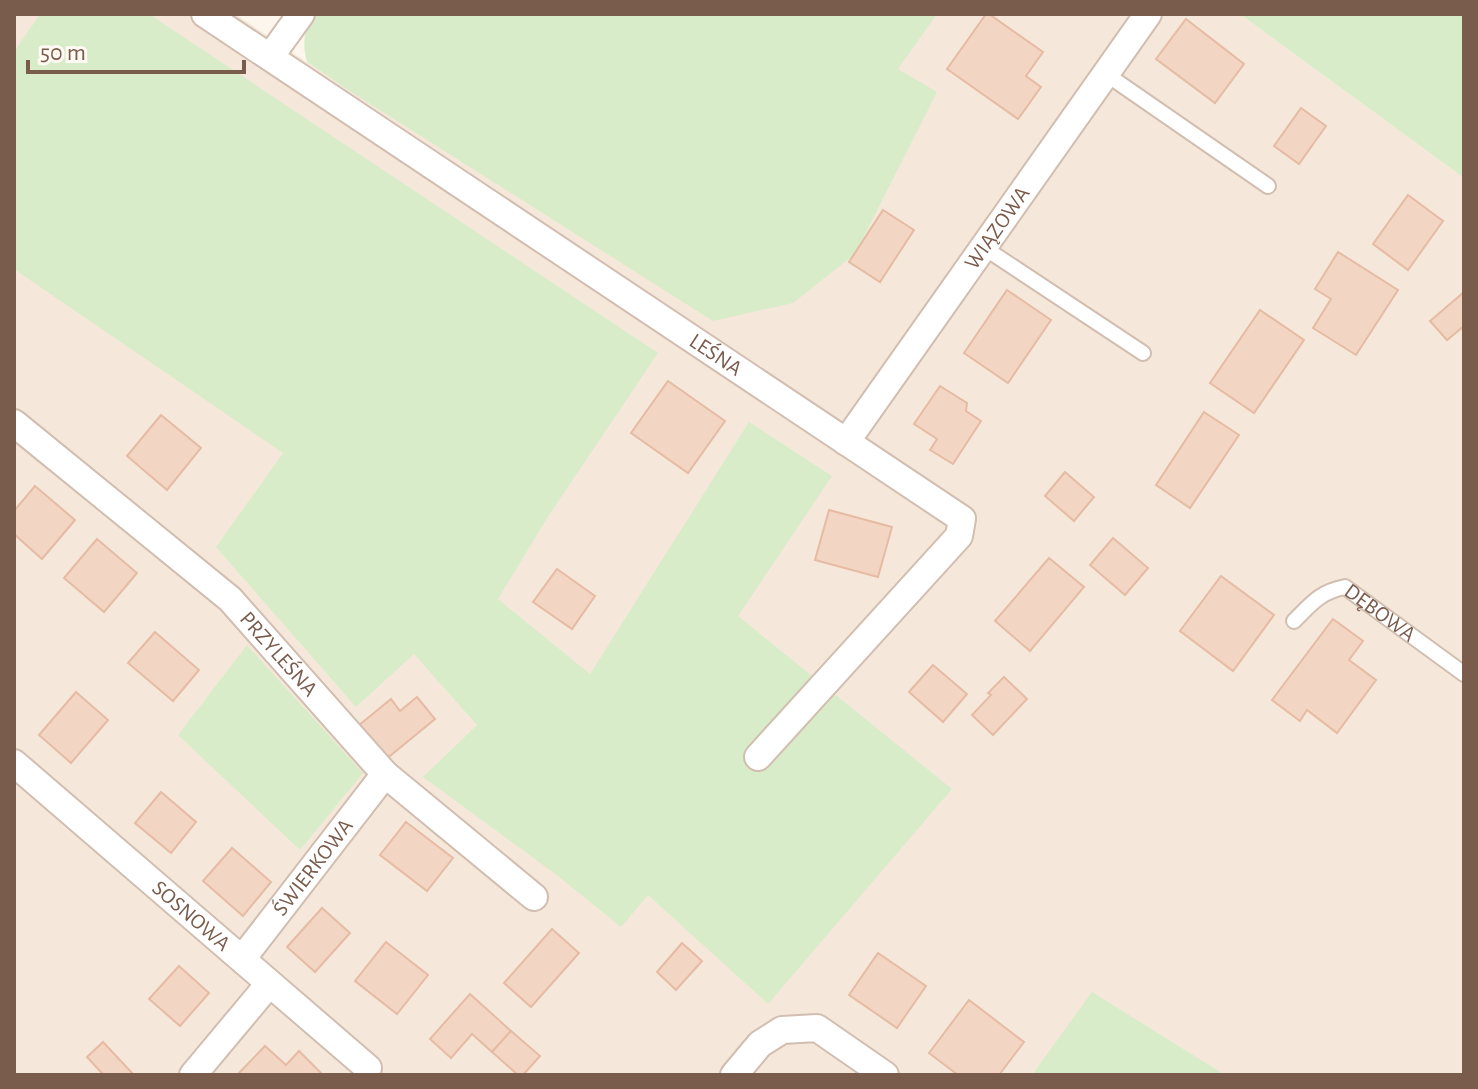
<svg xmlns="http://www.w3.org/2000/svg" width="1478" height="1089" font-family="'Alegreya Sans',sans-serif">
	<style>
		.residential { fill: #f5e8da }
		.green { fill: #d8ecc9 }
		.building { fill: #f3d5c3; stroke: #e6bba3; stroke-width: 2 }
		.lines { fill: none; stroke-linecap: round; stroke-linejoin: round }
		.service-casing { stroke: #d1beb0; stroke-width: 18 }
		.minor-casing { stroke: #d1beb0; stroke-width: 30 }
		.service { stroke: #fff; stroke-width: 14 }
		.minor { stroke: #fff; stroke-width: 26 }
		.labels { text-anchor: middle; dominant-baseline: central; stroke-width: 8; stroke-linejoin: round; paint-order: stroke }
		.street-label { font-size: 22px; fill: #7a5c4d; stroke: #fffaf3 }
	</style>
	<rect width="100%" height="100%" fill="#fdf6ec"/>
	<polygon class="residential" points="14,14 235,14 345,88 397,14 1240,14 1464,178 1464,1075 14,1075"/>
	<g class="green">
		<polygon points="40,14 149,14 658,353 549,515 498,599 590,674 749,422 832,476 738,616 952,789 768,1004 648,895 621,927 558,876 423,777 477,725 414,654 356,707 216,547 283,453 14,269 14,52"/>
		<path d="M314,14H937L898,69L937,92L855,254L793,303L713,321L345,88L307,62C302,44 304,29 314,14Z"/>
		<polygon points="1240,14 1464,14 1464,178"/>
		<polygon points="247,645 363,773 300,850 178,735"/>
		<polygon points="1092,992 1225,1075 1032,1075"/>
	</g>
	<g class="building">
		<polygon points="986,14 989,14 1043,52 1026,76 1041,87 1018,119 947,69"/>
		<polygon points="1186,19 1244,64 1215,103 1156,59"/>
		<polygon points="1301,108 1326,126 1299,164 1274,146"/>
		<polygon points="1408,195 1443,221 1408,270 1373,244"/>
		<polygon points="883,210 914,230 880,282 849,262"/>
		<polygon points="1338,252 1398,290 1356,355 1313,328 1331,299 1315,289"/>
		<polygon points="1007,290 1051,320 1008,383 964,353"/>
		<polygon points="1464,292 1464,326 1447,340 1430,321"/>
		<polygon points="1260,310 1304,340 1254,413 1210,383"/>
		<polygon points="668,381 725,421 688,473 631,433"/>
		<polygon points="940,386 967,403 966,411 981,421 953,464 930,450 937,439 914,424"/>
		<polygon points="1204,412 1239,435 1190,508 1156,485"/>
		<polygon points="161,415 201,448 167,490 127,456"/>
		<polygon points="1065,472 1094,497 1074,521 1045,496"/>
		<polygon points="35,486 75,520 42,559 14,534 14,511"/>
		<polygon points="829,510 892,527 878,577 815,560"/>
		<polygon points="1113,538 1148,568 1125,595 1090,565"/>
		<polygon points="97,539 137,573 104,612 64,578"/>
		<polygon points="1049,558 1084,587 1030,651 995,621"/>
		<polygon points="557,569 595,596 572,629 533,602"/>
		<polygon points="1221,576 1274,615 1233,671 1180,631"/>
		<polygon points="1333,619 1363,641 1349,660 1376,680 1337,733 1307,710 1300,721 1272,700"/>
		<polygon points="155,632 199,670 173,701 128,663"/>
		<polygon points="933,665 967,694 943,722 909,692"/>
		<polygon points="1004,677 1027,699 993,735 972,715 991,695 988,693"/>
		<polygon points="76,692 108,720 71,763 39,735"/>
		<polygon points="417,697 435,719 379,765 352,731 391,699 400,711"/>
		<polygon points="161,792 196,822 171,853 135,823"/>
		<polygon points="406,822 453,858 427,891 380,855"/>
		<polygon points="232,848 271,882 243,916 203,881"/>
		<polygon points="322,908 350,933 315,972 287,947"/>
		<polygon points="552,929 579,953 531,1007 504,983"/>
		<polygon points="386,942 428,975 397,1014 355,981"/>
		<polygon points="682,943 702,961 676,990 657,972"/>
		<polygon points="878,953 926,986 897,1028 849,995"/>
		<polygon points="179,966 209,993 180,1026 149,999"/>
		<polygon points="470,994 511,1031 492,1052 472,1034 451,1058 430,1039"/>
		<polygon points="969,1000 1024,1042 999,1075 958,1075 929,1053"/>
		<polygon points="511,1031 540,1056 523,1075 518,1075 492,1052"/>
		<polygon points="103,1042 134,1075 104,1075 99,1070 87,1057"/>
		<polygon points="265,1046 286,1065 299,1051 322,1074 237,1075"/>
	</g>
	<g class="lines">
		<g class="service-casing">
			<g id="service">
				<polyline points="1106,74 1268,186"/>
				<polyline points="983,247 1143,353"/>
				<path id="s1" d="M1294,621C1312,603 1320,592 1345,587L1464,674"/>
			</g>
		</g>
		<g class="minor-casing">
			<g id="minor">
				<path id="s2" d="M205,14L962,519L959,536L758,757"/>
				<polyline points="270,57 301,14"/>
				<path id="s3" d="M14,423L230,599L385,774L534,897"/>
				<path id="s4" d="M846,442L1148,14"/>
				<path id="s5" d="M14,763L368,1068"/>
				<path id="s6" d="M242,959L385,774"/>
				<polyline points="193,1075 269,984"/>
				<polyline points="734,1075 760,1044 782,1030 817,1028 885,1075"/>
			</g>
		</g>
		<use href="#service" class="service"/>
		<use href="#minor" class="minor"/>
	</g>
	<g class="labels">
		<g class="street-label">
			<text stroke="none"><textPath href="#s4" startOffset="262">WIĄZOWA</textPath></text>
			<text stroke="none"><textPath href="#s2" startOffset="614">LEŚNA</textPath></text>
			<text stroke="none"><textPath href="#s1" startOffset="106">DĘBOWA</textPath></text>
			<text stroke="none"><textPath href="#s3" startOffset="352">PRZYLEŚNA</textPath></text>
			<text stroke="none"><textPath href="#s6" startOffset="116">ŚWIERKOWA</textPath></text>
			<text stroke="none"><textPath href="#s5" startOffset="234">SOSNOWA</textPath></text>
		</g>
	</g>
	<rect width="1478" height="1089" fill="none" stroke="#7a5c4d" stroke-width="32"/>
	<path d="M28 60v12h216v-12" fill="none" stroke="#7a5c4d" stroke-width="4"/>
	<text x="40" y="60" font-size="24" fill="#7a5c4d" stroke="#fffaf3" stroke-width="6" paint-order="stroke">50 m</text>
</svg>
